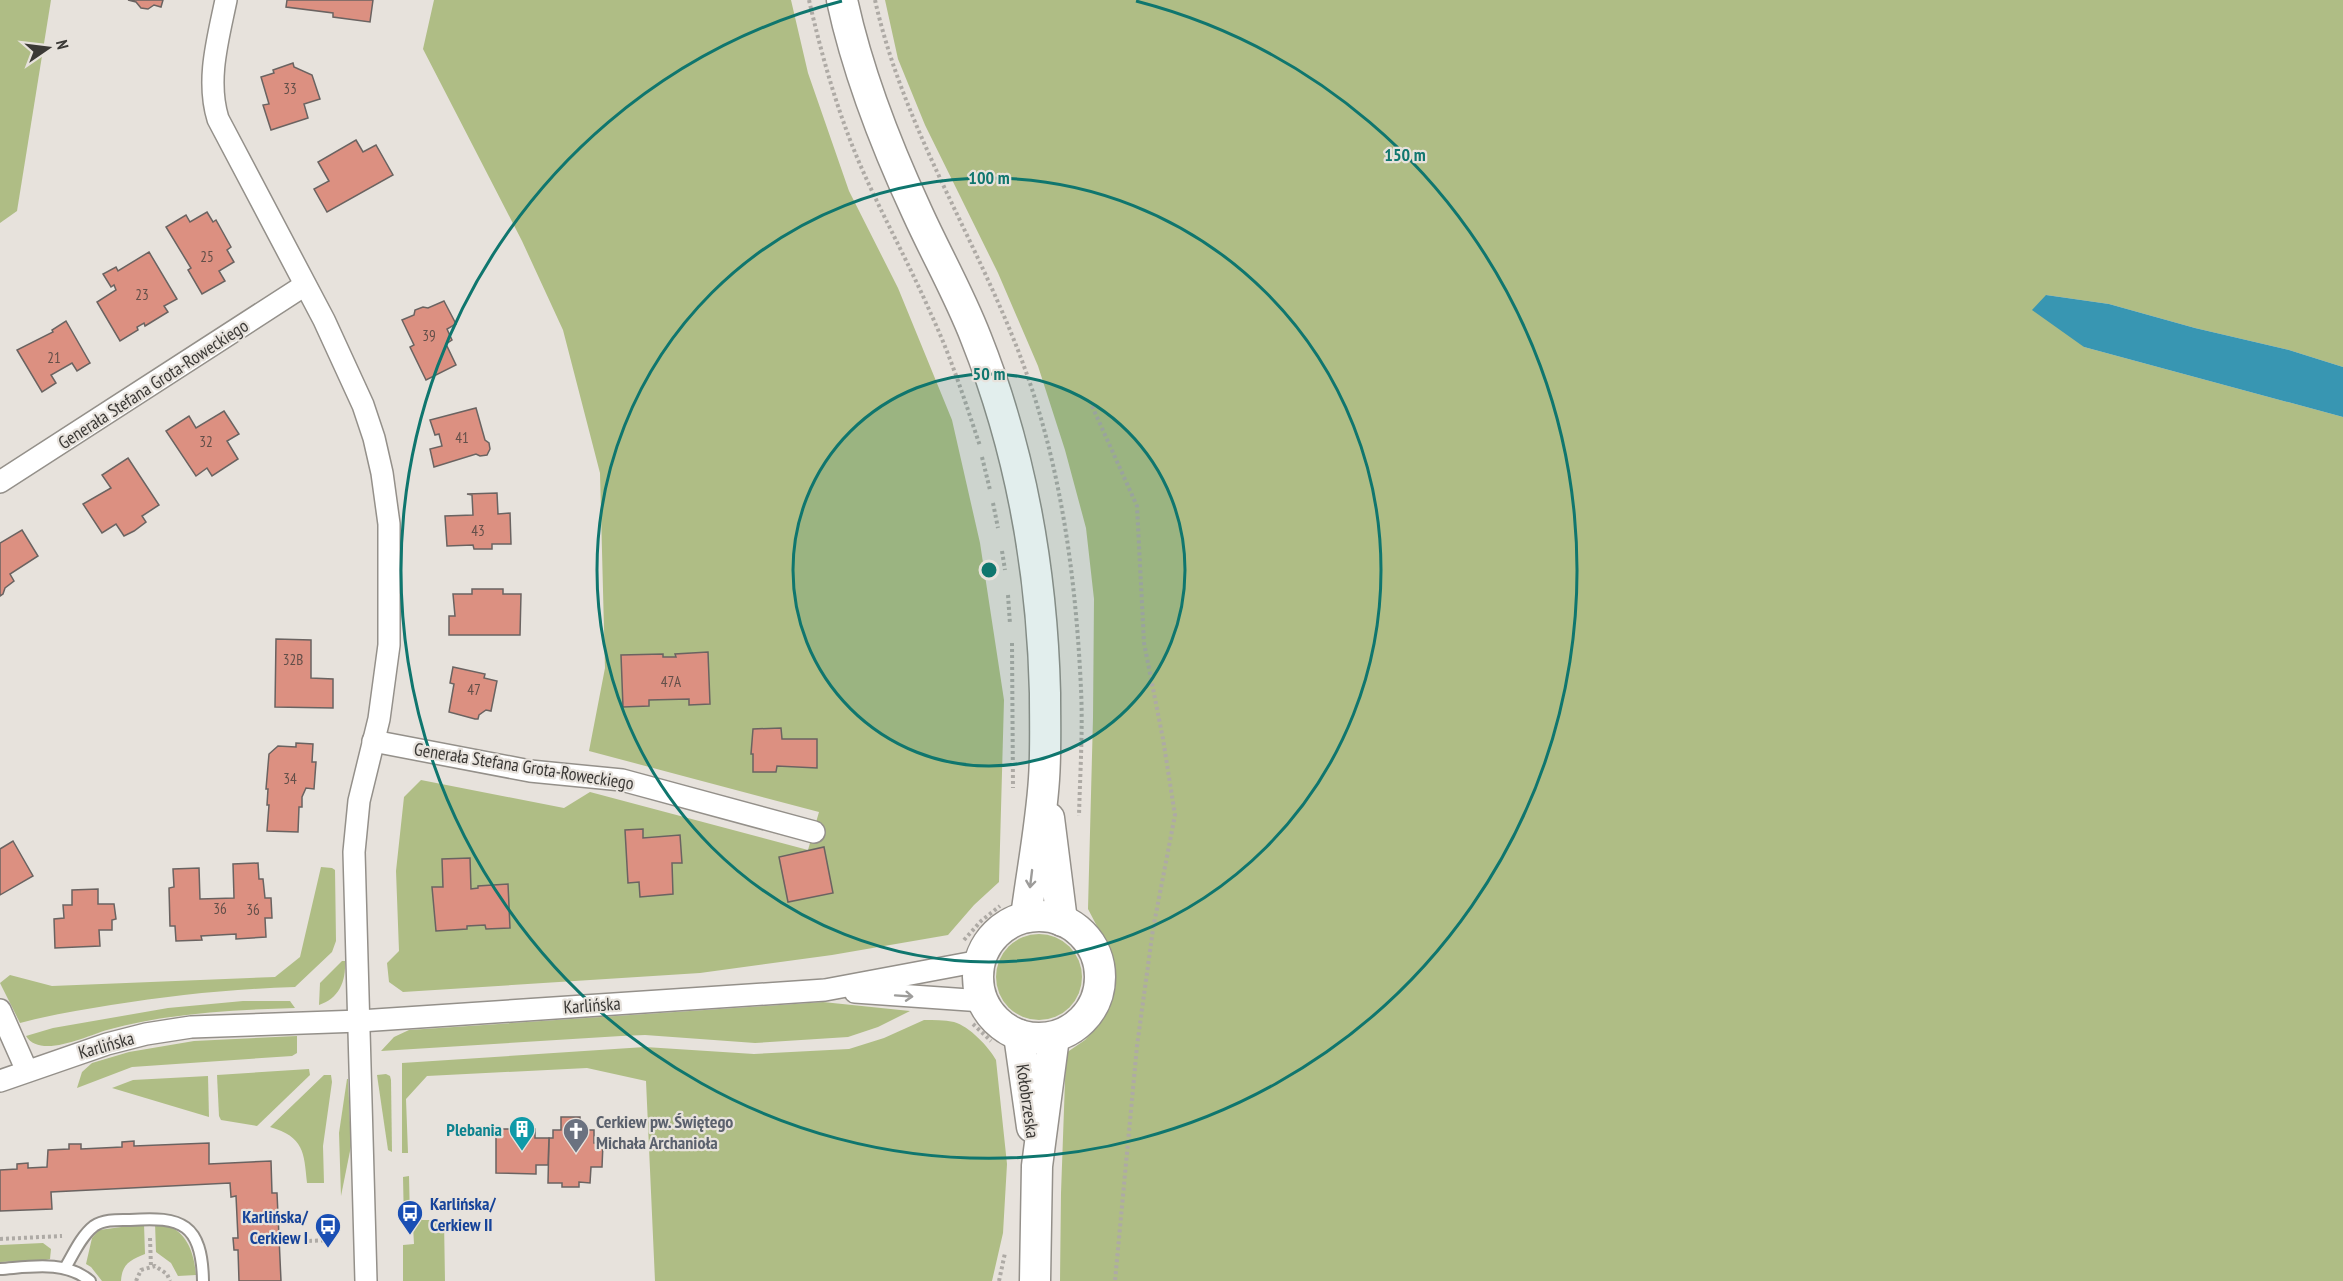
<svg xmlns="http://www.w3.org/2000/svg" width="2343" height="1281" font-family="'PT Sans Narrow',sans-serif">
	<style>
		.green { fill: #afbd85 }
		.water { fill: #3896b2 }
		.building { fill: #dc9081; stroke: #6a6361; stroke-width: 1.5 }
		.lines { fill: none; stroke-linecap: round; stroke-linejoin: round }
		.service-casing { stroke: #94908a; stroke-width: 14 }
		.minor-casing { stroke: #94908a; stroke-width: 24 }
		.secondary-casing { stroke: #94908a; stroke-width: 33 }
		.path { stroke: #aeaaa5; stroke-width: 4; stroke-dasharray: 3 3; stroke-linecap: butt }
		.service { stroke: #fff; stroke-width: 10 }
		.minor { stroke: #fff; stroke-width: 21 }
		.secondary { stroke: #fff; stroke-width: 30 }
		.oneway { stroke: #9d9c9a }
		.ring { fill: none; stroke: #0f766e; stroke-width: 3 }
		.labels { text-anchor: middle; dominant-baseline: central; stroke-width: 4.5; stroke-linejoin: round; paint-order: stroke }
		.number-label { font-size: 15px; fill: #634f49 }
		.street-label { font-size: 18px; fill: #3b3936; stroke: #e7e2dc }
		.worship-label { font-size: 18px; font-weight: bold; fill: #5b616d; stroke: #e7e2dc; text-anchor: start }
		.culture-label { font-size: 18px; font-weight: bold; fill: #0d838f; stroke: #e7e2dc; text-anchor: end }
		.transit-label { font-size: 18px; font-weight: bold; fill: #164399; stroke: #e7e2dc; text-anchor: start }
		.centre { fill: #0f766e; stroke: #e7e2dc; stroke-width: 3 }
		.ring-label { font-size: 18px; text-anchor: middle; font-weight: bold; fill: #0f766e; stroke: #e7e2dc; stroke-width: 4.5; stroke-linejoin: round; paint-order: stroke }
	</style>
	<rect width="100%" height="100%" fill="#e7e2dc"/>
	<g class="green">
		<polygon points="0,0 51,0 17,211 0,223"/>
		<polygon points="434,0 791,0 808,73 849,191 898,288 952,420 980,543 1004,700 999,882 974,905 948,935 832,955 700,973 403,992 389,982 387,963 399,951 396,871 404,797 421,780 564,808 590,792 808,850 819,812 589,751 605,668 600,473 563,330 522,241 423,49"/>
		<polygon points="885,0 2343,0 2343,367 2289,350 2195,328 2109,304 2046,295 2084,347 2343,417 2343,1281 1060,1281 1061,1193 1066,1053 1085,1040 1099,1025 1108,1010 1114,992 1116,973 1112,955 1088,909 1093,718 1094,599 1086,528 1065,450 1038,366 998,273 925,125 898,59"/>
		<path d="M321,867L332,868L335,870L336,941L332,952L295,987C231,989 174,995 111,1005C80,1010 50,1015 20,1023L0,983L10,975L52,986L275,977L300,957Z"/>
		<circle cx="1039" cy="977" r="43"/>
		<path d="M342,961H345C346,982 339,998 319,1005L320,983Z"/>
		<path d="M243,1001H290L295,1008C231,1010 169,1013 107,1030C87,1036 40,1059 26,1036L53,1028L168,1008Z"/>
		<polygon points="823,1002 910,1011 878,1027 848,1037 755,1043 645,1035 621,1036 381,1051 394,1037 409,1030"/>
		<path d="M924,1020C934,1020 944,1020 954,1022C969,1026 989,1047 996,1060L1007,1164L1003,1233L992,1281H655L646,1081L587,1068L427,1076L406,1099L408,1153H402V1063L645,1047L754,1054L849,1049L884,1038Z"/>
		<polygon points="297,1036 297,1053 292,1056 132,1067 77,1088 82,1072 92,1063 129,1052 194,1041"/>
		<polygon points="309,1069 310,1075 257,1126 221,1120 219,1116 217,1075"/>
		<polygon points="386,1074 390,1076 391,1080 392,1152 388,1150 377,1075"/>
		<path d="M324,1075H331L332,1082L323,1146L324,1183H307C304,1152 304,1137 270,1127Z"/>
		<polygon points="208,1076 209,1117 112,1088 133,1080"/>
		<polygon points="347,1079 348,1079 351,1146 341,1196 339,1133"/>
		<polygon points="409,1176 410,1220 444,1220 445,1281 403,1281 403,1245 414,1244 413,1226 404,1225 403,1177"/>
		<path d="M155,1223C184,1225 194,1249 196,1275L178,1276L171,1263L156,1252Z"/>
		<path d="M144,1224L145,1254C130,1260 122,1264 121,1281H102L91,1267L86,1264L92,1238L99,1230Z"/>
		<polygon points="43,1243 51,1249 50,1259 46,1260 0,1262 0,1245"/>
	</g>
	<polygon class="water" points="2046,295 2109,304 2195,328 2289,350 2343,367 2343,417 2084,347 2032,310"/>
	<g class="building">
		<polygon points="128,0 163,0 161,7 154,5 148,9 141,8 136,2"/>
		<polygon points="287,0 373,0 370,22 333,17 333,13 286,7"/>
		<polygon points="293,63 294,67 312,75 320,99 304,104 308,118 271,130 263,105 269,104 261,77 274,73 273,70"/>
		<polygon points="356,140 363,152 376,145 393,175 327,212 314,189 329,181 318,162"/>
		<polygon points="207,212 213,222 216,220 231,247 227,250 234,262 219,271 225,281 202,294 188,270 191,268 166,227 186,215 190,222"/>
		<polygon points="149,252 177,299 164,306 168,312 145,326 144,323 137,327 138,330 120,341 97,302 116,290 114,285 111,287 103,274 116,267 118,271"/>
		<polygon points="444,301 456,324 447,329 452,340 446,344 456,365 426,380 410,347 414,345 402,320 414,315 415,310 423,307 428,308"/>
		<polygon points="66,321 90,363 77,371 72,363 51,375 56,383 42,392 17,350 53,332 52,330"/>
		<polygon points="476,408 485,440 489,443 490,449 487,455 480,456 476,454 434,467 430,449 442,446 439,434 435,435 430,420"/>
		<polygon points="224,411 239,434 227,441 238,459 212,476 207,468 196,476 166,431 189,416 196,428"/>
		<polygon points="128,458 159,505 142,516 146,522 134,531 124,536 116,524 102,533 83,504 111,488 102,475"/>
		<polygon points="497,493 498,514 510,513 511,544 492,544 492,549 474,549 473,545 447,546 445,516 473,515 472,495 467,494"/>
		<polygon points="22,530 38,556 10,574 14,581 5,588 3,594 0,596 0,543"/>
		<polygon points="472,589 503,589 503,594 521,594 520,635 449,635 449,616 455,616 453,594 472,594"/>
		<polygon points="276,639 311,640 311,678 333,679 333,708 275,707"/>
		<polygon points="708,652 710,704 689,705 689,699 649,700 649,706 623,707 621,655 663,654 663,657 676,657 675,654"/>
		<polygon points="453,667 485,674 484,678 497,681 491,711 486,710 479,715 478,719 475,719 449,712 454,684 450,683"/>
		<polygon points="781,728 782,739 817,739 817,768 777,766 776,772 753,772 753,754 751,754 753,729"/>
		<polygon points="296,743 313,744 312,762 316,762 314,789 306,788 302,797 302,807 299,807 298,832 267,831 269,805 267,805 268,789 266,789 269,754 278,746 296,747"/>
		<polygon points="643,829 643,838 680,835 682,863 672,863 673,894 640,897 639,882 628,883 625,830"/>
		<polygon points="13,841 33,876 0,895 0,849"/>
		<polygon points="824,847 833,893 788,902 779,857"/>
		<polygon points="470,858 471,889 478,888 478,886 508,884 510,928 486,929 485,925 467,926 467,929 436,931 432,887 443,887 442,859"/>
		<polygon points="258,863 259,879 263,879 265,898 271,898 272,918 265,918 266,937 236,939 236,934 201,936 202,940 176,941 175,926 170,926 169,888 174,887 173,869 199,868 200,899 234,898 233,864"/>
		<polygon points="98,889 98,904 114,904 116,919 112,920 112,930 99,930 100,946 55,948 54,919 64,918 63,905 72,905 72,890"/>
		<polygon points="561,1117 580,1117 580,1130 594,1130 594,1143 603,1143 602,1167 591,1167 590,1183 579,1182 579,1187 562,1187 562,1183 548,1183 549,1138 553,1138 553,1130 561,1130"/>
		<polygon points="496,1129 535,1129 535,1138 549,1138 548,1165 536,1165 536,1174 496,1173"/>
		<polygon points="134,1141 134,1146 209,1143 209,1164 271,1161 272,1193 277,1193 281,1281 239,1281 238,1250 234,1250 233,1238 238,1238 236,1196 231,1197 230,1183 51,1192 52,1209 0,1211 0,1170 17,1169 17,1164 28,1163 28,1168 47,1167 48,1150 69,1149 69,1144 81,1144 81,1149 122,1147 122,1142"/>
	</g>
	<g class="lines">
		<g class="service-casing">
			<g id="service">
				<path d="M65,1268C73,1255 81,1236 94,1226C104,1219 118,1220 130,1220C182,1216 202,1224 203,1281"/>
				<path d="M0,1269C30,1267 65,1260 90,1281"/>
			</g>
		</g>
		<g class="minor-casing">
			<g id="minor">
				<path d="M226,0C218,39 206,80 218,119L324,320L363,405L374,438L382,473L389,524V645L379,719L359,801L354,852L366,1281"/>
				<polyline points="0,482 305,285"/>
				<polyline points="373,741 530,771 622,780 814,832"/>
				<polyline points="855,992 983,1001"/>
				<polyline points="0,1010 27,1071"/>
				<polyline points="0,1081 107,1044 146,1034 191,1027 360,1021 825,990 980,961"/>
			</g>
		</g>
		<g class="secondary-casing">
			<g id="secondary">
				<path d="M842,0C858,74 885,143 917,212C936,254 959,294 976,338C1021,451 1042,571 1045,693C1045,722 1046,751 1044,779C1041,825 1032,871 1026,917"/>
				<polyline points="1049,818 1062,921"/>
				<circle cx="1039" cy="977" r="61"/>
				<polyline points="1019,1035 1032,1127"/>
				<polyline points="1035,1281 1037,1166 1054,1037"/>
			</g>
		</g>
		<g class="path">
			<path d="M809,0C823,61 840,121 866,178C887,224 911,268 931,314C951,357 965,401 980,446"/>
			<path d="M875,0C904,131 980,244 1025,369C1062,471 1076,581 1081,689C1083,731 1080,774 1079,816"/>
			<polyline points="1092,406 1137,506 1144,643 1163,739 1175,815 1153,929 1137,1046 1115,1281"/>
			<polyline points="982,457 990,490"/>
			<polyline points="993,503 998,528"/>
			<polyline points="1002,551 1005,570"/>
			<polyline points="1008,595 1010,624"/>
			<polyline points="1012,643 1013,788"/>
			<polyline points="964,940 981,921 1000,906"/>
			<polyline points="973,1024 991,1041"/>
			<polyline points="150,1238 151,1267"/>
			<polyline points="0,1239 62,1236"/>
			<polyline points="279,1242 333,1240"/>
			<polyline points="136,1281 141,1270 155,1266 167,1274 170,1281"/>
			<polyline points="999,1281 1005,1253"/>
		</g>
		<use href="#service" class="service"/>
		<use href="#minor" class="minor"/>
		<use href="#secondary" class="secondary"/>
	</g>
	<defs><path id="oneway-shaft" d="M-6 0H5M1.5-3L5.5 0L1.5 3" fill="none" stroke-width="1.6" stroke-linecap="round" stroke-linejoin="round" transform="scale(1.5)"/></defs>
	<g class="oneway">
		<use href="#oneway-shaft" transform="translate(1031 879) rotate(97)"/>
		<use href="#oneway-shaft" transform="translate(904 996) rotate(4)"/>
	</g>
	<circle cx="989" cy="570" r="196" fill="#0f766e" fill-opacity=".12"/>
	<g class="ring">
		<circle cx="989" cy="570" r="196"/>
		<circle cx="989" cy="570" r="392"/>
		<path d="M1136 1A588 588 0 1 1 842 1"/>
	</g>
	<defs>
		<g id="building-pin" transform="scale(1.35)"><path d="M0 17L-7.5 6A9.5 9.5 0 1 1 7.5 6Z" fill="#0f9aa8" stroke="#e7e2dc"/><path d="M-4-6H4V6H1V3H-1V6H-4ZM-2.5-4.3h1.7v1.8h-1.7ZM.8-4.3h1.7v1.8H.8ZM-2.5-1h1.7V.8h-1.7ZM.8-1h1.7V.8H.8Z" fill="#fff"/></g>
		<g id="church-pin" transform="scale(1.35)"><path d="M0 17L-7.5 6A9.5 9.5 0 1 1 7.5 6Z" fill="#6b7280" stroke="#e7e2dc"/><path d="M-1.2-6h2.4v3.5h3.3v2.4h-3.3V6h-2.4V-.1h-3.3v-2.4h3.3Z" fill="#fff"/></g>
		<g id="bus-pin" transform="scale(1.35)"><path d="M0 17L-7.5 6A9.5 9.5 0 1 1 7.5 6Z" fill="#1a4fb4" stroke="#e7e2dc"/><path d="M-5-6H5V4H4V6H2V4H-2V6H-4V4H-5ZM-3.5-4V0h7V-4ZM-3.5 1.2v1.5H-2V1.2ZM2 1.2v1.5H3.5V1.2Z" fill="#fff"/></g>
	</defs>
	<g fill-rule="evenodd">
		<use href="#building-pin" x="522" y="1129"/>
		<use href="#church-pin" x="576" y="1131"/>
		<use href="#bus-pin" x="410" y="1213"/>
		<use href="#bus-pin" x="328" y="1226"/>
	</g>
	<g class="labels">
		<g class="number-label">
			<text x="290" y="88">33</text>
			<text x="207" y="256">25</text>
			<text x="142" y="294">23</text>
			<text x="429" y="335">39</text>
			<text x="54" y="357">21</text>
			<text x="462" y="437">41</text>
			<text x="206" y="441">32</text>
			<text x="478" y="530">43</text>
			<text x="293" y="659">32B</text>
			<text x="671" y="681">47A</text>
			<text x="474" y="689">47</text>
			<text x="290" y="778">34</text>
			<text x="220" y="908">36</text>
			<text x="253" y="909">36</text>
		</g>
		<g class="street-label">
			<text transform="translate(153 384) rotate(-33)">Generała Stefana Grota-Roweckiego</text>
			<text transform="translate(524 766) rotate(9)">Generała Stefana Grota-Roweckiego</text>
			<text transform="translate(592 1005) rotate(-4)">Karlińska</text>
			<text transform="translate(106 1045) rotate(-16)">Karlińska</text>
			<text transform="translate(1028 1101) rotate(82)">Kołobrzeska</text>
		</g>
		<g class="worship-label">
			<text x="596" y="1121">Cerkiew pw. Świętego<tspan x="596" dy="21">Michała Archanioła</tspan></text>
		</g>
		<g class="culture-label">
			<text x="502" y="1129">Plebania</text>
		</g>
		<g class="transit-label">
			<text x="430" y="1203">Karlińska/<tspan x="430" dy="21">Cerkiew II</tspan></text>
			<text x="308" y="1216" text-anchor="end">Karlińska/<tspan x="308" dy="21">Cerkiew I</tspan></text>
		</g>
	</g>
	<circle cx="989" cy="570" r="9" class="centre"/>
	<g class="ring-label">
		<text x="1405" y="161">150 m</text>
		<text x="989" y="184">100 m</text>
		<text x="989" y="380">50 m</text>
	</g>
	<g transform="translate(48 48) rotate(76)" stroke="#e7e2dc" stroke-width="4.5" paint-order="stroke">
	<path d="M0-4.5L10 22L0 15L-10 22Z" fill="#3b3936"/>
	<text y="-9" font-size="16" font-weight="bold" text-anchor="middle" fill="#3b3936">N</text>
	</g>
</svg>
